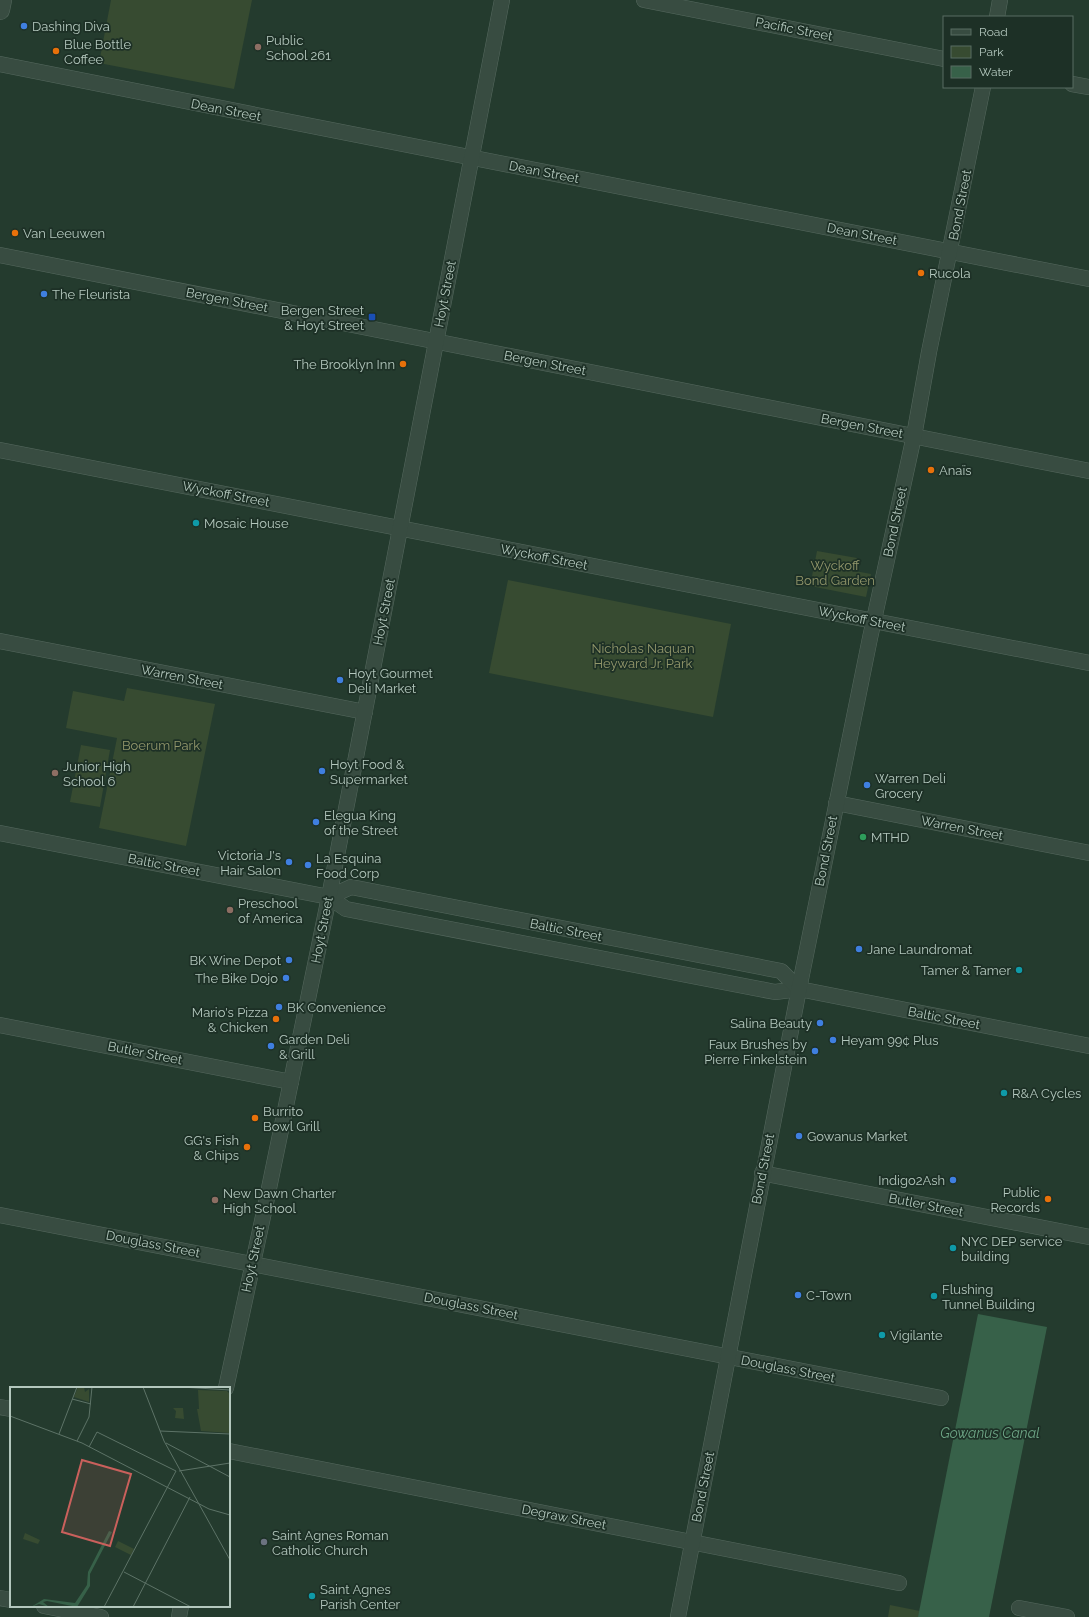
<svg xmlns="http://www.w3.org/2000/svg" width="1089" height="1617" font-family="Raleway,sans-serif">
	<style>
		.green { fill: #374b31 }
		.water { fill: #376149 }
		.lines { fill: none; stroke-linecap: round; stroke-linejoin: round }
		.minor-casing { stroke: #56695f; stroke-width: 16 }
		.tertiary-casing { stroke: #56695f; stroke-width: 20 }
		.minor { stroke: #384c41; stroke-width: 15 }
		.tertiary { stroke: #384c41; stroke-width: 19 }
		.shop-dot { fill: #3f7fe0; stroke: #1d3026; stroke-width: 1.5 }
		.education-dot { fill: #8d6e63; stroke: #1d3026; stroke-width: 1.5 }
		.food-dot { fill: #e8710a; stroke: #1d3026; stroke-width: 1.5 }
		.transit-dot { fill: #1a4fb4; stroke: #1d3026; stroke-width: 1.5 }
		.culture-dot { fill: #0f9aa8; stroke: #1d3026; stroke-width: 1.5 }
		.leisure-dot { fill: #2e9e5b; stroke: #1d3026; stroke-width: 1.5 }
		.worship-dot { fill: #6b7280; stroke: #1d3026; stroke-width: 1.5 }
		.labels { text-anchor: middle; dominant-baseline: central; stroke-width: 3.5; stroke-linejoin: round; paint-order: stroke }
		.poi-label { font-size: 13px; fill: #b3c7bd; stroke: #1d3026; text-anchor: start }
		.street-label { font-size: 13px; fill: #b3c7bd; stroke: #1d3026 }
		.park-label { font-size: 13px; fill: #93976b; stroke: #1d3026 }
		.water-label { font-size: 14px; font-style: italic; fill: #6da585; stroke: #1d3026 }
		.inset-road { fill: none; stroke: #5d7367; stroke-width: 1 }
		.view { fill: #ca605c; fill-opacity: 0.15; stroke: #ca605c; stroke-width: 2 }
		.inset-edge { fill: none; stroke: #b3c7bd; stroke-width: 2 }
	</style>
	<rect width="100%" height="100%" fill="#243b2e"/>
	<g class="green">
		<polygon points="111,0 252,0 234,89 99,63"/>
		<polygon points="817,551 857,558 855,571 871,574 866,597 810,586"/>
		<polygon points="508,580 731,624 713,717 489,673"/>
		<polygon points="127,688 215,704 186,846 99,828 117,738 66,728 73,691 124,701"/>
		<polygon points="81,745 110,750 100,807 70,802"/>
		<polygon points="890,1605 920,1611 918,1617 888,1617"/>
	</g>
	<polygon class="water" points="978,1314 1047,1327 989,1617 918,1617"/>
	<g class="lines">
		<g class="minor-casing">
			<g id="minor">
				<polyline points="644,0 944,59"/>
				<polyline points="997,17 1000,0"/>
				<polyline points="0,64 276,119 1089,279"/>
				<polyline points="1072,84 1089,87"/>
				<polyline points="0,255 1089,471"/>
				<polyline points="0,450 1089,663"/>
				<polyline points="0,641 365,712"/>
				<polyline points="836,803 1089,853"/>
				<polyline points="0,833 329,897 346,909 775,992 799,989 1089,1046"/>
				<polyline points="329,897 351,887 781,971 799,989"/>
				<polyline points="0,1025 291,1082"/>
				<polyline points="762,1173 1089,1237"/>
				<polyline points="0,1215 941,1398"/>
				<polyline points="226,1388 267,1198 329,897 502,0"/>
				<polyline points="0,1407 11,1409"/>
				<polyline points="229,1451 899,1583"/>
				<polyline points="0,1598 11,1600"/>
				<polyline points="44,1606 101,1617"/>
				<polyline points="1019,1608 1067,1617"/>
				<polyline points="179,1617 181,1606"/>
				<polyline points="678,1617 799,989 870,638 914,436 929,352 983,87"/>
			</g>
		</g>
		<g class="tertiary-casing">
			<polyline id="tertiary" points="0,10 2,0"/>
		</g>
		<use href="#minor" class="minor"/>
		<use href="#tertiary" class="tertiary"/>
	</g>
	<g class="shop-dot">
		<circle cx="24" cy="26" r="4"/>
		<circle cx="44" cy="294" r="4"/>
		<circle cx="340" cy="680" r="4"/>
		<circle cx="322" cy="771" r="4"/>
		<circle cx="867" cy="785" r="4"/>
		<circle cx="316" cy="822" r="4"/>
		<circle cx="289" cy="862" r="4"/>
		<circle cx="308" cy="865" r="4"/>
		<circle cx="859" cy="949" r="4"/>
		<circle cx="289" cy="960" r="4"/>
		<circle cx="286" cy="978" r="4"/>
		<circle cx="279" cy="1007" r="4"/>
		<circle cx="820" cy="1023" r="4"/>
		<circle cx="833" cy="1040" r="4"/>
		<circle cx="271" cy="1046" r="4"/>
		<circle cx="815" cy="1051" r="4"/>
		<circle cx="799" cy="1136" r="4"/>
		<circle cx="953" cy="1180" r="4"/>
		<circle cx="798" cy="1295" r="4"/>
	</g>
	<g class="education-dot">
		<circle cx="258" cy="47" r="4"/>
		<circle cx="55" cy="773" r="4"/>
		<circle cx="230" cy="910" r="4"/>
		<circle cx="215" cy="1200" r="4"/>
	</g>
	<g class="food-dot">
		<circle cx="56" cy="51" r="4"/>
		<circle cx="15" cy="233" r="4"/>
		<circle cx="921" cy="273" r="4"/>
		<circle cx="403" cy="364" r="4"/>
		<circle cx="931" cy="470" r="4"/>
		<circle cx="276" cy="1019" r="4"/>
		<circle cx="255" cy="1118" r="4"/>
		<circle cx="247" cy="1147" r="4"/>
		<circle cx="1048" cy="1199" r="4"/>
	</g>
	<rect class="transit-dot" x="368" y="313" width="8" height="8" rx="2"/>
	<g class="culture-dot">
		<circle cx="196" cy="523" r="4"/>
		<circle cx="1019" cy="970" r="4"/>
		<circle cx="1004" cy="1093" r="4"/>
		<circle cx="953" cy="1248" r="4"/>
		<circle cx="934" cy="1296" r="4"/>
		<circle cx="882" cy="1335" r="4"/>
		<circle cx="312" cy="1596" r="4"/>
	</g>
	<circle class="leisure-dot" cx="863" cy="837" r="4"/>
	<circle class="worship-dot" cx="264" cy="1542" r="4"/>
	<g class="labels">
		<g class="poi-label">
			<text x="32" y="26">Dashing Diva</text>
			<text x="266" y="40">Public<tspan x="266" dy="15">School 261</tspan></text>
			<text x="64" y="44">Blue Bottle<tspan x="64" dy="15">Coffee</tspan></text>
			<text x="23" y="233">Van Leeuwen</text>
			<text x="929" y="273">Rucola</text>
			<text x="52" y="294">The Fleurista</text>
			<text x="364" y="310" text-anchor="end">Bergen Street<tspan x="364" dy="15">&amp; Hoyt Street</tspan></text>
			<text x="395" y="364" text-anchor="end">The Brooklyn Inn</text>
			<text x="939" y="470">Anaïs</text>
			<text x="204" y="523">Mosaic House</text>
			<text x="348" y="673">Hoyt Gourmet<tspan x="348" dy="15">Deli Market</tspan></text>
			<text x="330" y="764">Hoyt Food &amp;<tspan x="330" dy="15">Supermarket</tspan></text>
			<text x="63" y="766">Junior High<tspan x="63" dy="15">School 6</tspan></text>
			<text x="875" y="778">Warren Deli<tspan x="875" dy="15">Grocery</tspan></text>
			<text x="324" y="815">Elegua King<tspan x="324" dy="15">of the Street</tspan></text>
			<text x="871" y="837">MTHD</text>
			<text x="281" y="855" text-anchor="end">Victoria J's<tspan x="281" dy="15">Hair Salon</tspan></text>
			<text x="316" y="858">La Esquina<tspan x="316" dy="15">Food Corp</tspan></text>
			<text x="238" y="903">Preschool<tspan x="238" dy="15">of America</tspan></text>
			<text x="867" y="949">Jane Laundromat</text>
			<text x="281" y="960" text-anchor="end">BK Wine Depot</text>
			<text x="1011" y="970" text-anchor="end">Tamer &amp; Tamer</text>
			<text x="278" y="978" text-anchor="end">The Bike Dojo</text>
			<text x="287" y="1007">BK Convenience</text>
			<text x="268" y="1012" text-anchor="end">Mario's Pizza<tspan x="268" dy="15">&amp; Chicken</tspan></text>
			<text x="812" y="1023" text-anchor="end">Salina Beauty</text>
			<text x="279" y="1039">Garden Deli<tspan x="279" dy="15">&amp; Grill</tspan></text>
			<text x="841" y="1040">Heyam 99¢ Plus</text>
			<text x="807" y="1044" text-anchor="end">Faux Brushes by<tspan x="807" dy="15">Pierre Finkelstein</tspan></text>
			<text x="1012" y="1093">R&amp;A Cycles</text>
			<text x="263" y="1111">Burrito<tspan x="263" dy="15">Bowl Grill</tspan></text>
			<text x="807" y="1136">Gowanus Market</text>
			<text x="239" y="1140" text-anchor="end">GG's Fish<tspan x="239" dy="15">&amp; Chips</tspan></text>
			<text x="945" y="1180" text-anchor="end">Indigo2Ash</text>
			<text x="1040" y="1192" text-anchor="end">Public<tspan x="1040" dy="15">Records</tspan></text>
			<text x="223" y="1193">New Dawn Charter<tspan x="223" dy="15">High School</tspan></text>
			<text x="961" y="1241">NYC DEP service<tspan x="961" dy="15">building</tspan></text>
			<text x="942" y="1289">Flushing<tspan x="942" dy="15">Tunnel Building</tspan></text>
			<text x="806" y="1295">C-Town</text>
			<text x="890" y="1335">Vigilante</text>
			<text x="272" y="1535">Saint Agnes Roman<tspan x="272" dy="15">Catholic Church</tspan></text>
			<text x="320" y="1589">Saint Agnes<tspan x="320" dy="15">Parish Center</tspan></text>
		</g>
		<g class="street-label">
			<text transform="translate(794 29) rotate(11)">Pacific Street</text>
			<text transform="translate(226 110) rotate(11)">Dean Street</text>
			<text transform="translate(544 172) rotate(11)">Dean Street</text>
			<text transform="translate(960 205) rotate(-79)">Bond Street</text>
			<text transform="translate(862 234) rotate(11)">Dean Street</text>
			<text transform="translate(445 294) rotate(-79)">Hoyt Street</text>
			<text transform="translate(227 300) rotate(11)">Bergen Street</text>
			<text transform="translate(545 363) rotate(11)">Bergen Street</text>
			<text transform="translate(862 426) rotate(11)">Bergen Street</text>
			<text transform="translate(226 494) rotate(11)">Wyckoff Street</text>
			<text transform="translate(895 522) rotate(-78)">Bond Street</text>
			<text transform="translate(544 557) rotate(11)">Wyckoff Street</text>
			<text transform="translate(384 612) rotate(-79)">Hoyt Street</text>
			<text transform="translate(862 619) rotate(11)">Wyckoff Street</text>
			<text transform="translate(182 677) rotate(11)">Warren Street</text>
			<text transform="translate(962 828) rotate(11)">Warren Street</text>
			<text transform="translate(826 851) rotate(-79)">Bond Street</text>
			<text transform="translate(164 865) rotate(11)">Baltic Street</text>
			<text transform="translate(322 930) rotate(-79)">Hoyt Street</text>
			<text transform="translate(566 930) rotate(11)">Baltic Street</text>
			<text transform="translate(944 1018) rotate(11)">Baltic Street</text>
			<text transform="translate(145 1053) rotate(11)">Butler Street</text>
			<text transform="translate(763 1169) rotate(-79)">Bond Street</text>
			<text transform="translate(926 1205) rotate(11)">Butler Street</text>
			<text transform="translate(153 1244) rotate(11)">Douglass Street</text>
			<text transform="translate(253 1259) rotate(-78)">Hoyt Street</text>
			<text transform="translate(471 1306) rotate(11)">Douglass Street</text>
			<text transform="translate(788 1369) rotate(11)">Douglass Street</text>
			<text transform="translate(703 1487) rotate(-79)">Bond Street</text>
			<text transform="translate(564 1517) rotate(11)">Degraw Street</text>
		</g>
		<g class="park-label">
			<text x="835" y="565">Wyckoff<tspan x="835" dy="15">Bond Garden</tspan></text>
			<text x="643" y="648">Nicholas Naquan<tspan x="643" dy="15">Heyward Jr. Park</tspan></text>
			<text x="161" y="745">Boerum Park</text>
		</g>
		<g class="water-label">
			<text x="990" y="1433">Gowanus Canal</text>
		</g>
	</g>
	<g transform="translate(10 1387)">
		<rect width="220" height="220" fill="#243b2e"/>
		<path d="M68,0H74L75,5L79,2V15L64,10ZM188,3L217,4L220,7V46L191,44L187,22H189ZM163,21H173L174,32L165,31L166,24ZM15,146L30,153L28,157L13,152ZM108,154L124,162L121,168L105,160Z" fill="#374b31"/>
		<path d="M99,144L102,145L80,187V199L67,220L37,214L33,215L39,220L29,217L21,220L34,212L65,216L77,198L78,185Z" fill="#376149"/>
		<path class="inset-road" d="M133,0L154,54L220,173M171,0L220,3M62,12L81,17M0,29L72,56L199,122L220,128M150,44L220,47M49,47L67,0M67,54L79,30L82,0M156,56L220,90M79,60L87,45L166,84M169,84L220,76M114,185L181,220M94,220L166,84M123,220L180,110"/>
		<path class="view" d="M72,73L121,87L100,159L52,145Z"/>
		<rect width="220" height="220" class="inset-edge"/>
	</g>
	<rect x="943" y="16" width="130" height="72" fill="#1d3026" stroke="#596c62"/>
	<rect x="951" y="29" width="20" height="6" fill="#384c41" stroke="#596c62"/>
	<text x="979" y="36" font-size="12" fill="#b3c7bd">Road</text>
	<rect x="951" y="46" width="20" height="12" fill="#374b31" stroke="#596c62"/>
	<text x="979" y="56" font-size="12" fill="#b3c7bd">Park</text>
	<rect x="951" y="66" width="20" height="12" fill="#376149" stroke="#596c62"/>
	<text x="979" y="76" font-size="12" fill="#b3c7bd">Water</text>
</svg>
